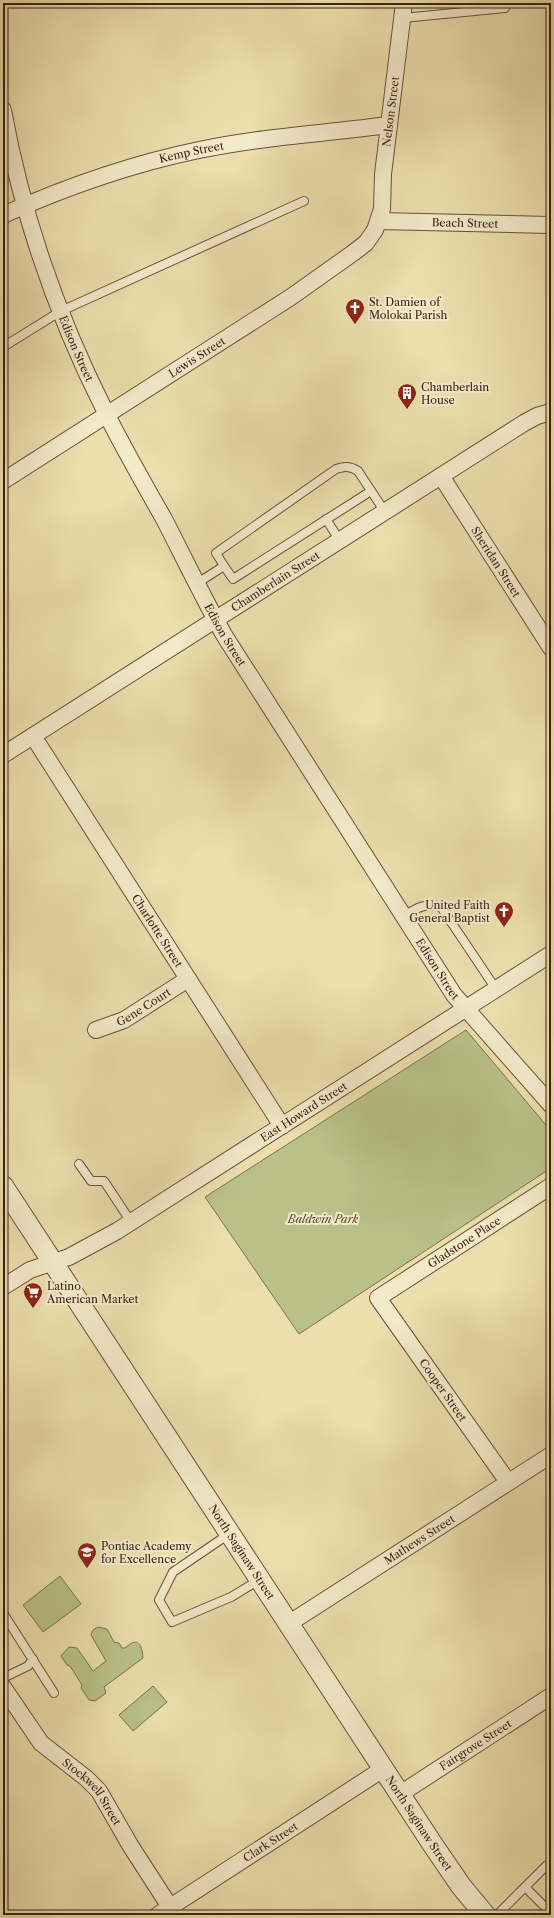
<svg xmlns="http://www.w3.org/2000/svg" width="554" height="1918" font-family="'Libre Caslon Text',serif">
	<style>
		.green { fill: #b9c189; stroke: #7a714e }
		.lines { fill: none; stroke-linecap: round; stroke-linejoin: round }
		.service-casing { stroke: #68503a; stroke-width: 10 }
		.minor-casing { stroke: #68503a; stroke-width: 18 }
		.tertiary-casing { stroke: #68503a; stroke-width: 22 }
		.service { stroke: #f3eaca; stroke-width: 8 }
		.minor { stroke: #f3eaca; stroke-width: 16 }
		.tertiary { stroke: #f3eaca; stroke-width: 20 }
		.labels { text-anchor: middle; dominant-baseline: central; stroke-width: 4; stroke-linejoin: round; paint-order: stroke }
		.street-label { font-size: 11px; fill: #3c2114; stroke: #f3eaca }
		.poi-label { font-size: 11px; fill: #3c2114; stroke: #f3eaca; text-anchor: start }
		.park-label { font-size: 11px; font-style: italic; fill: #5b4931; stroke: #f3eaca }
	</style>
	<rect width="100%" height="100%" fill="#ecdfad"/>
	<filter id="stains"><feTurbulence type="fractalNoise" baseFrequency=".005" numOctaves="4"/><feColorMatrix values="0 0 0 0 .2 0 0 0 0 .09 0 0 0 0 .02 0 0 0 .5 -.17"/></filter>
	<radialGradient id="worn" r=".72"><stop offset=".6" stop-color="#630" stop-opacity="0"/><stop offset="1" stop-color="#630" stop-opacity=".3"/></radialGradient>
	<g class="green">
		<polygon points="466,1030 551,1131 551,1168 299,1334 205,1197"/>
		<polygon points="60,1576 81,1604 43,1632 23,1605"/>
		<path d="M98,1627L107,1629L114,1642L119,1643L122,1648H125C138,1636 142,1644 143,1658L104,1687L106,1693L95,1701L89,1700L81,1688L82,1685L70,1666L67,1665L61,1656L69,1647L77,1648L93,1671L106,1661L91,1635L93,1630Z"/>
		<polygon points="153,1686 167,1702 133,1731 119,1715"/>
	</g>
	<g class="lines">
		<g class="service-casing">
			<g id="service">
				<polyline points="403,18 505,8"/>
				<polyline points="3,347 61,311 304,201"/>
				<polyline points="326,519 340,541"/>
				<polyline points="224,566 233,579 371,491"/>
				<path d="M196,584L224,566L216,553L336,469C345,466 350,466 358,471L385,512"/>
				<path d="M404,916C416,908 427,902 441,907L496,989"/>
				<polyline points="79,1164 91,1181 104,1181 131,1222"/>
				<polyline points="229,1534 173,1572 159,1600 172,1622 231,1597 259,1580"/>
				<polyline points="3,1613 54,1693"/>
				<polyline points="3,1678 28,1666 33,1659"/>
				<polyline points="525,1887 551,1913"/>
				<polyline points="497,1915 547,1865 551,1864"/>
			</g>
		</g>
		<g class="minor-casing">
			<g id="minor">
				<path id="s1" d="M3,110C22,215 58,318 106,413C124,449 144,484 164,519C184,558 203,597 224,635L454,995L551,1105"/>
				<path id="s2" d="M3,215C66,187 131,164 199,150C262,137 326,133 389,125"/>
				<path id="s3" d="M379,221L551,225"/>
				<path id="s4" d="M441,476L551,648"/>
				<path id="s5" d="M3,481L291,297L353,253L366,243L375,230L382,209L383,174L404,3"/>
				<path id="s6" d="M33,736L282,1126"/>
				<path id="s7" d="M3,755L524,423L537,416L551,412"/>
				<path id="s8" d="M96,1030L124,1020L188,979"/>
				<path id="s9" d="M3,1287L30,1270L69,1257L117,1231L551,954"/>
				<path id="s10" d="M508,1482L378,1298L551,1186"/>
				<path id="s11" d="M288,1624L551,1455"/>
				<path id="s12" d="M3,1687L41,1743L86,1778L99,1791L130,1845L170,1907"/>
				<path id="s13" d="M400,1794L551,1696"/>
				<path id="s14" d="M158,1915L383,1769"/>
			</g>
		</g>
		<g class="tertiary-casing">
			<g id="tertiary">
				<path id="s15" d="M3,1186L433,1845L461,1886L485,1915"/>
			</g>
		</g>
		<use href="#service" class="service"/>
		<use href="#minor" class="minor"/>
		<use href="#tertiary" class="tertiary"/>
	</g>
	<defs>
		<g id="church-pin" transform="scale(1)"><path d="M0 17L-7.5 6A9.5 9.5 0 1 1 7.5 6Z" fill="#8f2418" stroke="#f3eaca"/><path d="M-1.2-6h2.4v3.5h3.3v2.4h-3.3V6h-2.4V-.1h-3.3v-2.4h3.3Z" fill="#fff"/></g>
		<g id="building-pin" transform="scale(1)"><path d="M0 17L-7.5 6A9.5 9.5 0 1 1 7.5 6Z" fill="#8f2418" stroke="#f3eaca"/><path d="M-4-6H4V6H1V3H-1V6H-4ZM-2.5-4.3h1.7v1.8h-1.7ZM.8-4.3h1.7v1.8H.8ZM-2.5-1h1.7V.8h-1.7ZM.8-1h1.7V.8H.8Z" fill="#fff"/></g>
		<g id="supermarket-pin" transform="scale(1)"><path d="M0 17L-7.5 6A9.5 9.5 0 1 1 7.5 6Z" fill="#8f2418" stroke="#f3eaca"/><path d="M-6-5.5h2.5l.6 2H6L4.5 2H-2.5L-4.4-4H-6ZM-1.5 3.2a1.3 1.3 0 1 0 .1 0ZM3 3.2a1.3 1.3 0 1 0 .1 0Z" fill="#fff"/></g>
		<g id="school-pin" transform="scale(1)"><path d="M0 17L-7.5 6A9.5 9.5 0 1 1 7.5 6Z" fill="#8f2418" stroke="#f3eaca"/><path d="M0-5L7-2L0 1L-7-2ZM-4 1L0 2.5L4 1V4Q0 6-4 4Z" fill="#fff"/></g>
	</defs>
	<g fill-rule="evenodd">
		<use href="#church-pin" x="355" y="308"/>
		<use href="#building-pin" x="407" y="393"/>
		<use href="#church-pin" x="504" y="911"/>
		<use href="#supermarket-pin" x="33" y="1292"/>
		<use href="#school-pin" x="87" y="1552"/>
	</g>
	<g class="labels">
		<g class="street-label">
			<text stroke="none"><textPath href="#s5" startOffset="570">Nelson Street</textPath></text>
			<text stroke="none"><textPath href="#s2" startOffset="199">Kemp Street</textPath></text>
			<text stroke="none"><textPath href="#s3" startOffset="86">Beach Street</textPath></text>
			<text stroke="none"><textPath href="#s1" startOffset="250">Edison Street</textPath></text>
			<text stroke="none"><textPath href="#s5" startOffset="230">Lewis Street</textPath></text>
			<text stroke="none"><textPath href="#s4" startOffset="102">Sheridan Street</textPath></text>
			<text stroke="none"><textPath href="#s7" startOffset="323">Chamberlain Street</textPath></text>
			<text stroke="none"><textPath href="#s1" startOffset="573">Edison Street</textPath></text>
			<text stroke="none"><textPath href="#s6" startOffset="231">Charlotte Street</textPath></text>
			<text stroke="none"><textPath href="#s1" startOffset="969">Edison Street</textPath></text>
			<text stroke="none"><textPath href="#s8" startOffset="53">Gene Court</textPath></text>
			<text stroke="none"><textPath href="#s9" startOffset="349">East Howard Street</textPath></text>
			<text stroke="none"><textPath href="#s10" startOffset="328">Gladstone Place</textPath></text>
			<text transform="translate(443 1390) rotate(55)">Cooper Street</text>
			<text stroke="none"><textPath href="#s11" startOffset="156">Mathews Street</textPath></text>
			<text stroke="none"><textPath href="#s15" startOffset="437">North Saginaw Street</textPath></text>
			<text stroke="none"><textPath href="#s13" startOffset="90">Fairgrove Street</textPath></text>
			<text stroke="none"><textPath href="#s12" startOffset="139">Stockwell Street</textPath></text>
			<text stroke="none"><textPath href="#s15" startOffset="761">North Saginaw Street</textPath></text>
			<text stroke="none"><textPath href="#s14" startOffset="134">Clark Street</textPath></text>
		</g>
		<g class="poi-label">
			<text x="369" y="302">St. Damien of<tspan x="369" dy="13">Molokai Parish</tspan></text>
			<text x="421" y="387">Chamberlain<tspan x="421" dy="13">House</tspan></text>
			<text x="490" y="905" text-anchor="end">United Faith<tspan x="490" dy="13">General Baptist</tspan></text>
			<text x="47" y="1286">Latino<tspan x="47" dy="13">American Market</tspan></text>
			<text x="101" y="1546">Pontiac Academy<tspan x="101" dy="13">for Excellence</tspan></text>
		</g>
		<g class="park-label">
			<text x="323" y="1219">Baldwin Park</text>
		</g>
	</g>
	<rect width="554" height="1918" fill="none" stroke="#ecdfad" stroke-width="16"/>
	<rect x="4" y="4" width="546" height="1910" fill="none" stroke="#3c2114" stroke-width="2"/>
	<rect x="8" y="8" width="538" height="1902" fill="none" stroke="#3c2114"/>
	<rect width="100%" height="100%" filter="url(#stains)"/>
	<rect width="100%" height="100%" fill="url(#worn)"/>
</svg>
